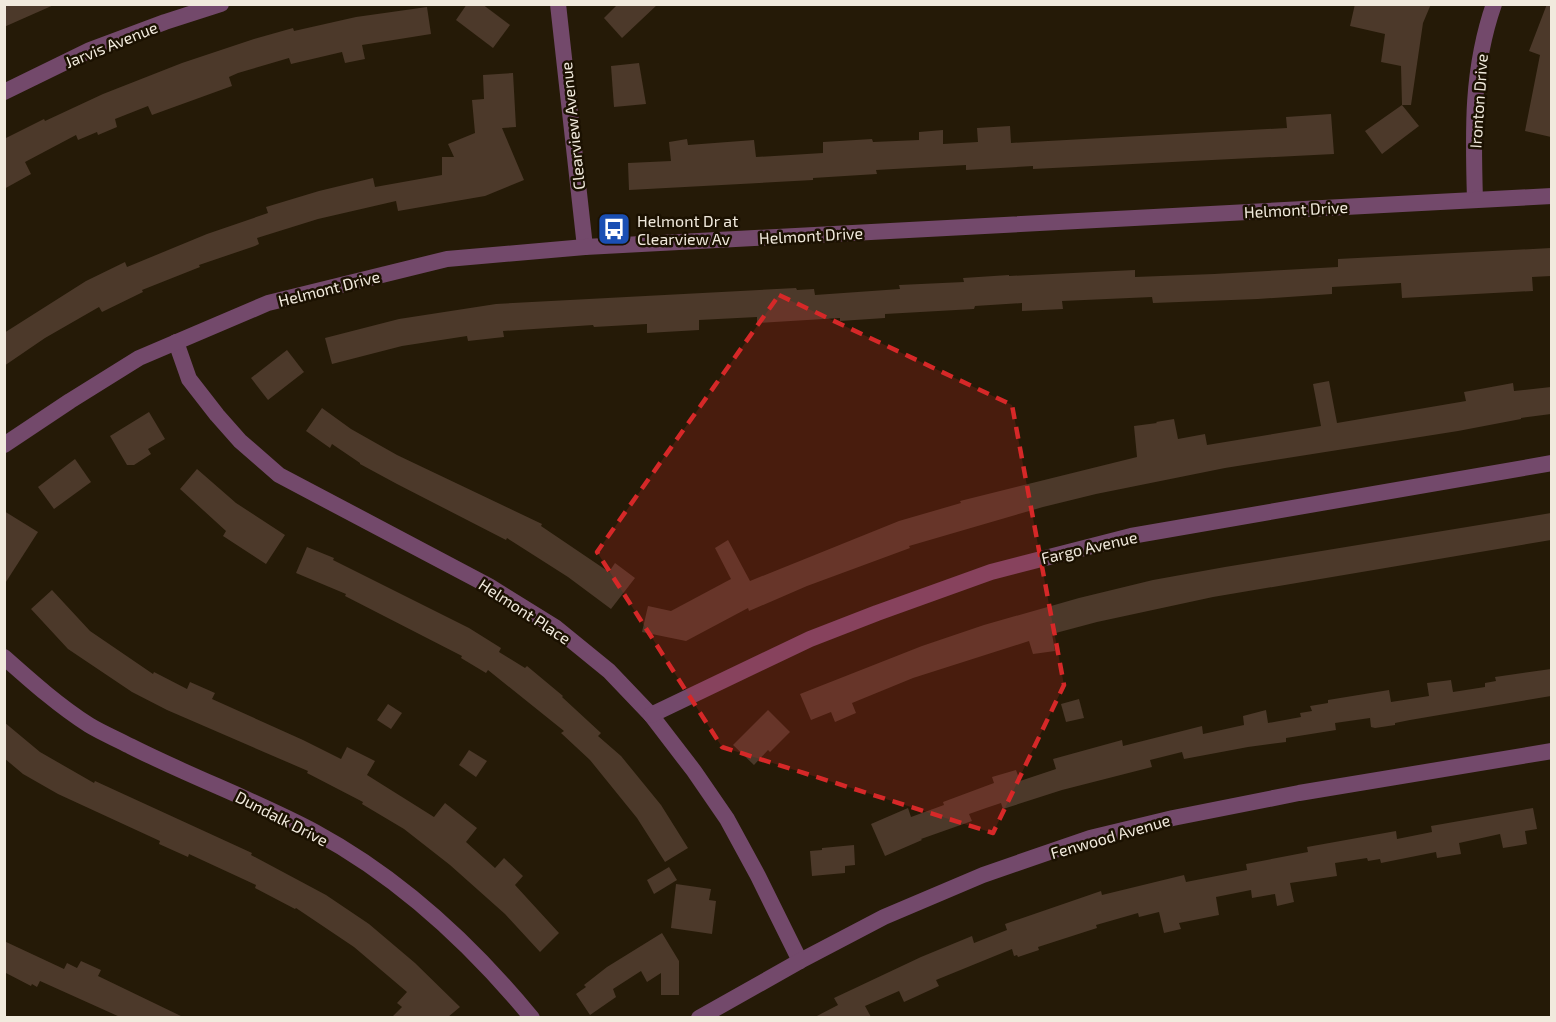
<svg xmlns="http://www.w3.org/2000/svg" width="1556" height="1022" font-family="'Exo 2',sans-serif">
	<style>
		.building { fill: #4c392a }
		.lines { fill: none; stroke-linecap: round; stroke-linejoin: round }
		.minor { stroke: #73496b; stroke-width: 16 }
		.marked { fill: #d62828; fill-opacity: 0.2; stroke: #d62828; stroke-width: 4.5; stroke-dasharray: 12 8; stroke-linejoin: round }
		.labels { text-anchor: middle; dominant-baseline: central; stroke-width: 5; stroke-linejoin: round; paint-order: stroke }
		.street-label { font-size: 16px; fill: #f1eadd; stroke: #1b1101 }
		.poi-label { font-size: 16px; fill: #f1eadd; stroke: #1b1101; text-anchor: start }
	</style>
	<rect width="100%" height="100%" fill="#251a07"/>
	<g class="building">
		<polygon points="4,4 56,4 4,27"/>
		<polygon points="467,4 482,4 510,25 493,48 456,20"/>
		<polygon points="618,4 658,4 622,38 604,18"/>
		<polygon points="1355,4 1431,4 1423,23 1411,105 1402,105 1419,126 1382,154 1365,131 1402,105 1401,66 1381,62 1385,34 1350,26"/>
		<polygon points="1547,4 1551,4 1551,137 1525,131 1540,55 1529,51"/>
		<polygon points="427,7 431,34 362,45 365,59 345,63 342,52 291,64 289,58 238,73 229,77 232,86 152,115 148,106 115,119 117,127 98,135 97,132 78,140 76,135 25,162 31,174 4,189 4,139 44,119 45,121 103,94 182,63 254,39 293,28 294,31 356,17"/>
		<polygon points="639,63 646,104 614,107 611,66"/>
		<polygon points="513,73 516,127 502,128 524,180 485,196 398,211 396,201 318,219 257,238 259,244 255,246 199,265 200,267 142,290 143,292 102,312 99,307 45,338 4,366 4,333 86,281 125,262 127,267 207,234 268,213 266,207 319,191 373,178 375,187 442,175 442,157 454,157 448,144 475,133 472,100 484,99 483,75"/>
		<polygon points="1331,114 1334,154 1033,169 1033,166 966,170 966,165 876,170 877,174 813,178 813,180 629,190 628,163 671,161 669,142 687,139 688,145 754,140 756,157 823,153 823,142 872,139 873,142 919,140 919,132 943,130 943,144 978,142 977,128 1010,126 1011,143 1287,128 1286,117"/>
		<polygon points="1551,248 1551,276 1532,277 1533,291 1402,298 1401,283 1332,287 1332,294 1258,299 1153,303 1152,297 1062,301 1063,309 1022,311 1022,303 975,306 974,309 885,314 885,318 840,321 840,318 757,323 757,317 699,320 699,330 647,333 647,324 594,327 593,325 503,331 504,337 468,341 467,336 402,346 332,364 325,338 399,319 496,304 796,288 797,290 814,289 815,295 900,289 899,285 964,282 963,278 1009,275 1009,276 1135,270 1135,277 1214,274 1338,267 1338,259"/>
		<polygon points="287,350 304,372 268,400 251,378"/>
		<polygon points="1329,381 1337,423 1466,401 1464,392 1513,383 1514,391 1551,387 1551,414 1521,418 1521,419 1458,431 1225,468 1096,494 1043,507 909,546 910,548 807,586 749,611 748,608 686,641 642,632 648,606 671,611 731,579 715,548 728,540 750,581 899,521 961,503 960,501 1137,457 1134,426 1157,423 1156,422 1174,419 1178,439 1205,434 1207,445 1321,426 1313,384"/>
		<polygon points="322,408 351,429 397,455 542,524 541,526 609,572 615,563 635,578 611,609 568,577 507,538 506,540 397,484 360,464 360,463 332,444 330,448 306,431"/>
		<polygon points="149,412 165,439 148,449 151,454 134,465 127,465 110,436"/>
		<polygon points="75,459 91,482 54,509 38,487"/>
		<polygon points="197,469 236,503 285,535 266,564 223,536 226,531 180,489"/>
		<polygon points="4,511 38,532 4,585"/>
		<polygon points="1551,513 1551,540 1213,597 1097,622 1052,634 1055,651 1033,654 1029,641 913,678 852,703 856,713 835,722 831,712 811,720 800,694 922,646 984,625 1079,598 1153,580 1225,567"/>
		<polygon points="307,547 334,558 333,560 469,628 501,648 499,652 525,668 527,666 563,696 562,697 601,733 598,736 621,756 661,805 688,848 665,862 637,818 590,760 561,733 564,731 488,670 486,673 461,658 462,656 345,596 346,594 296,573"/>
		<polygon points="52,590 90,631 153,674 154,672 187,689 190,682 215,693 212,699 303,740 341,759 347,747 375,761 367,775 434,817 445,803 477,828 466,842 495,868 504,858 523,876 515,885 559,933 540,952 505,914 450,865 404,829 362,804 363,802 307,773 308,771 167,710 132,692 68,649 31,609"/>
		<polygon points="1551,669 1551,696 1410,720 1395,723 1395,725 1375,728 1371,727 1370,718 1335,723 1336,730 1286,738 1286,742 1248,747 1184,759 1182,752 1150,760 1152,767 1062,790 1003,809 1001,803 986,808 969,814 972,821 921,839 922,840 885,856 871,824 908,808 911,817 944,805 943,802 994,783 992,777 1016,770 1020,781 1056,769 1053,759 1122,740 1123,746 1202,726 1203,734 1244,725 1243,716 1266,710 1268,723 1301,717 1300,713 1312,711 1310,706 1328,703 1328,700 1389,690 1391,702 1429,696 1427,683 1451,680 1453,692 1485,687 1485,683 1496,681 1495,677"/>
		<polygon points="1079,699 1084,718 1066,722 1061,704"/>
		<polygon points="388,704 402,713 391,729 377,720"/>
		<polygon points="768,710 790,732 770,752 768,750 754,765 733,745"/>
		<polygon points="4,722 40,752 94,783 95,781 252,853 251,855 326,895 369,924 415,963 460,1007 448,1017 392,1017 402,1007 397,1003 407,992 354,947 296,908 295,909 255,888 256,885 189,854 188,857 159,844 160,841 58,794 23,774 4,758"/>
		<polygon points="469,750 487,761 476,777 459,765"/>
		<polygon points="1533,808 1537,829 1525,831 1527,844 1503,848 1500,834 1459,843 1461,854 1437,858 1436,852 1381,863 1380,859 1368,861 1367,858 1335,863 1337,876 1290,883 1294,902 1277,906 1275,894 1252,898 1251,890 1216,897 1219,915 1179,923 1181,929 1164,933 1159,912 1139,917 1138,913 1096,925 1097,928 1038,947 1039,950 1018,957 1017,955 1014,956 1012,949 936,980 939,986 904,1002 899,991 865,1006 871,1017 815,1017 838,1005 834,998 921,957 972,936 974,943 1007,930 1005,924 1101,891 1102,895 1184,875 1186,882 1247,870 1246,864 1308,852 1307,847 1396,831 1397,839 1432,832 1431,826"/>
		<polygon points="854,845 855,865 845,866 845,873 812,876 810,851 822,850 822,848"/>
		<polygon points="669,867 677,880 654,894 647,880"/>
		<polygon points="676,884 711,889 709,900 716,901 712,934 671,928"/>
		<polygon points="662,933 679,961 679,995 661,995 661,973 647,982 641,971 613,989 616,997 590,1015 576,994 586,987 584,985 607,967"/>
		<polygon points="4,941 64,969 67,963 77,968 81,961 101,970 98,976 183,1017 120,1017 40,981 37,987 32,984 31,986 4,972"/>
	</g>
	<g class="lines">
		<g class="minor">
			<polyline points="558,4 585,247"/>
			<polyline points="4,92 90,50 165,22 221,4"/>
			<path d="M1475,200C1473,132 1471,70 1494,4"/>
			<polyline points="176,342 189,379 217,415 240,441 279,475 489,586 555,627 609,671 651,715 694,771 727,819 758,876 800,961"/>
			<polyline points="4,445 70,401 139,358 268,303 447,259 585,247 1552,196"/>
			<path d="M4,657C31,681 59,706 89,725C102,733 117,739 130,746C191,777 255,800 315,832C400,878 471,944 532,1018"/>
			<polyline points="651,715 810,639 877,613 991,572 1131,536 1552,463"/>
			<polyline points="699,1018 800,961 884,917 983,875 1090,838 1173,818 1299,793 1552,751"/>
		</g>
	</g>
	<path class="marked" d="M779,295L1012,405L1064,685L993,833L722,747L597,552Z"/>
	<defs>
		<g id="bus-square" transform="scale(1.725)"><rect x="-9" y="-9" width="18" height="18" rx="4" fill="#1a4fb4" stroke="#1b1101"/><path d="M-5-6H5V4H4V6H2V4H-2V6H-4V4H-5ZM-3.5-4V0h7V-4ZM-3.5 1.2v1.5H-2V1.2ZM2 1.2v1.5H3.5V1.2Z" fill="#fff"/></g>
	</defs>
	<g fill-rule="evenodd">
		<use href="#bus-square" x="614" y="229"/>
	</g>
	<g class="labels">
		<g class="street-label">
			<text transform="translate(111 44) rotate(-22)">Jarvis Avenue</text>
			<text transform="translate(1478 101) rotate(-86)">Ironton Drive</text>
			<text transform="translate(572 126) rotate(-96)">Clearview Avenue</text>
			<text transform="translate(1296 209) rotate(-3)">Helmont Drive</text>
			<text transform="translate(811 235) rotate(-3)">Helmont Drive</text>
			<text transform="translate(329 288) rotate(-14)">Helmont Drive</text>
			<text transform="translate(1089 547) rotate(-13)">Fargo Avenue</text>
			<text transform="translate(525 611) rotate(33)">Helmont Place</text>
			<text transform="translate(282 818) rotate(27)">Dundalk Drive</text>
			<text transform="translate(1110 836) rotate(-16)">Fenwood Avenue</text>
		</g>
		<g class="poi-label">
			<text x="637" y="220">Helmont Dr at<tspan x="637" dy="18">Clearview Av</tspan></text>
		</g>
	</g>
	<rect width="1556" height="1022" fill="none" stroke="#f1eadd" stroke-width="12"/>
</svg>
